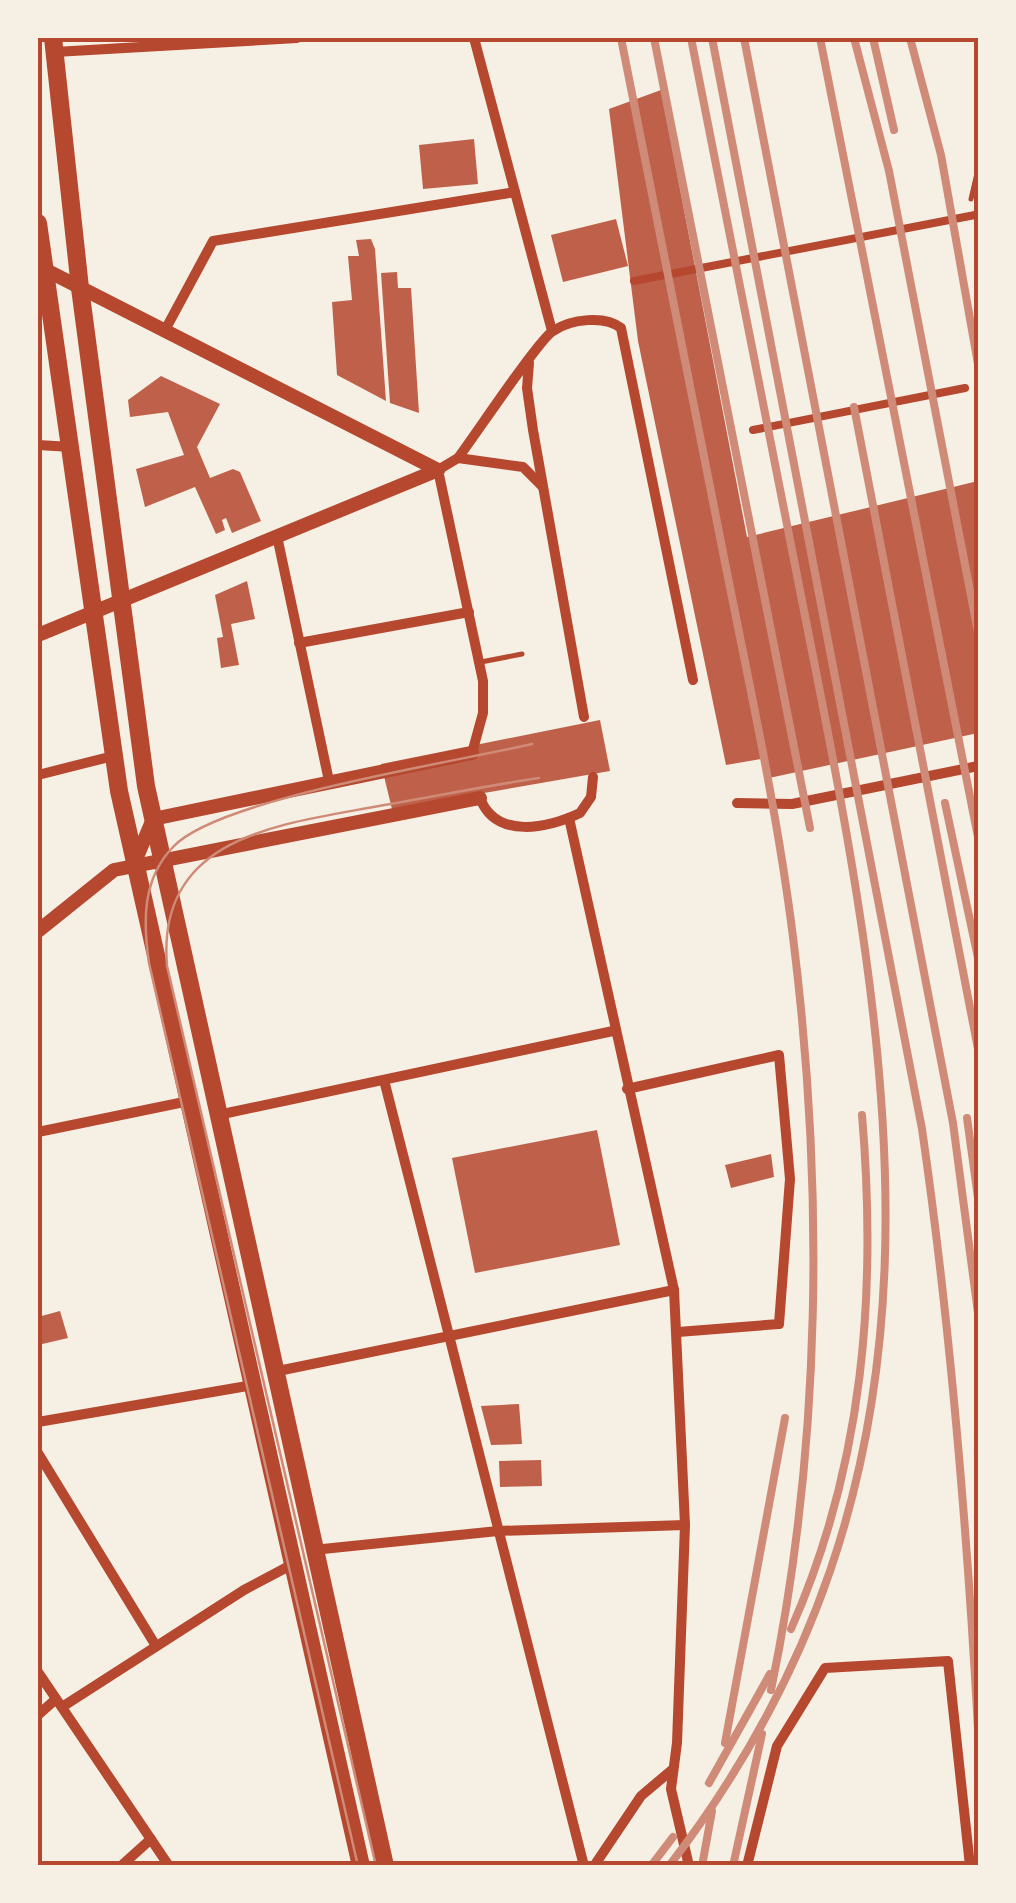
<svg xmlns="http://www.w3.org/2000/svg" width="1016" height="1903" font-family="'Noto Sans',sans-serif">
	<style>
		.building { fill: #bf614a }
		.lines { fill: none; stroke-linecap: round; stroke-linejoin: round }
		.path { stroke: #b5482f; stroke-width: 5 }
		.service { stroke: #b5482f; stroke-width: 5 }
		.pedestrian { stroke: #b5482f; stroke-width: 8 }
		.minor { stroke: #b5482f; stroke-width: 10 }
		.tertiary { stroke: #b5482f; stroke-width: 14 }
		.primary { stroke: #b5482f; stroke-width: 18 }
		.tram { stroke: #cf8b77; stroke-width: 2.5 }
		.rail { stroke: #cf8b77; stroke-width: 8 }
		.neatline { fill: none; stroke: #b5482f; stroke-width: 4 }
	</style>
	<rect width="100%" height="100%" fill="#f6efe4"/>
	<g class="building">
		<polygon points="661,90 747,537 978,481 978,733 769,778 767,758 726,765 638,341 609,109"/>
		<polygon points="474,139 478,184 423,189 419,145"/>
		<polygon points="616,219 628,266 563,282 551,235"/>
		<polygon points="371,239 375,249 386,401 337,375 332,302 352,300 348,256 359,256 356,240"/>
		<polygon points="397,272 398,288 411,288 419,413 390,403 381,273"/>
		<polygon points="161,376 220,404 197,447 210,478 233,469 240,472 261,521 232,533 226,518 222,520 225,530 216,534 195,487 145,507 136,469 184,455 168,412 130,417 128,400"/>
		<polygon points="247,581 255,619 231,624 239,665 221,668 217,638 223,637 215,595"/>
		<polygon points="600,720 610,771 392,809 381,764"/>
		<polygon points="597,1130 620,1245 475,1273 452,1158"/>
		<polygon points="771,1154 774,1177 731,1188 725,1165"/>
		<polygon points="60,1311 68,1338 38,1345 38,1317"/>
		<polygon points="519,1404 522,1444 491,1445 481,1406"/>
		<polygon points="541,1460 542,1486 500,1487 499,1461"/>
	</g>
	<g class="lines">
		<polyline class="path" points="971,199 978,169"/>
		<polyline class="service" points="481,662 522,654"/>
		<g class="pedestrian">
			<polyline points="634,281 975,215"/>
			<polyline points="753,430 965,388"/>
		</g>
		<g class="minor">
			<polyline points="474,38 552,331"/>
			<polyline points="55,52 297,38"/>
			<polyline points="164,332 213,241 515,192"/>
			<polyline points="529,363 527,388 533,430 584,717"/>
			<polyline points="38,445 71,447"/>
			<polyline points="458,458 523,467 542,486"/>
			<polyline points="277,536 329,781"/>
			<polyline points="299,643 469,612"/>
			<path d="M472,753L483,713V681L438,470L458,458C474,437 539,339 553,331C571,319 605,315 621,328L693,680"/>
			<polyline points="38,775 113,756"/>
			<path d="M480,798C496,840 548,828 580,813L591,797L593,777"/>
			<polyline points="737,803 792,804 978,766"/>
			<polyline points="569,818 674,1290 685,1525 677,1743 671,1789 689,1866"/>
			<polyline points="384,1080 584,1866"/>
			<polyline points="627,1089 779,1055 790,1179 779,1324 678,1332"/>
			<polyline points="218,1115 613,1031"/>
			<polyline points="38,1132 189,1101"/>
			<polyline points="273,1372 674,1290"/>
			<polyline points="38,1422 253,1385"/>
			<polyline points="38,1453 156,1646"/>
			<polyline points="313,1550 498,1531 685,1525"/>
			<polyline points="38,1672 169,1866"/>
			<polyline points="62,1707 244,1590 293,1564"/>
			<polyline points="38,1715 56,1699"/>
			<polyline points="121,1866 151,1839"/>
			<polyline points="594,1866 641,1796 673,1769"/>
			<polyline points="747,1866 777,1746 825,1668 948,1661 970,1866"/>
		</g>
		<g class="tertiary">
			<polyline points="38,266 438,470"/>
			<polyline points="38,635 438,470"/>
			<polyline points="134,864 153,819 472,753"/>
			<polyline points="38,931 114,870 480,798"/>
		</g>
		<g class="primary">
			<polyline points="53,38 80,288 146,786 385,1866"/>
			<polyline points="38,223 119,791 361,1866"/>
		</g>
		<g class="tram">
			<path d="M358,1866L149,963C143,922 142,879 173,847C218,798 457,762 532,744"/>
			<path d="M376,1866L167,966C156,835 282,824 379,806C432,797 485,786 539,778"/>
		</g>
		<g class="rail">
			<path d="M621,38C653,202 686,367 719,532C745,666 776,801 793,937C824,1185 822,1444 771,1690"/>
			<polyline points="654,38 810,828"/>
			<path d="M712,38L922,1129C951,1329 967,1528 978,1729"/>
			<polyline points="744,38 953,1123 978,1313"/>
			<polyline points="820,38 978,837"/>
			<polyline points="854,38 889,171 978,632"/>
			<polyline points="873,38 894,130"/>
			<polyline points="910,38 941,155 978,364"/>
			<polyline points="854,407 978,1049"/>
			<polyline points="945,803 978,958"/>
			<polyline points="967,1118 978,1198"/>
			<path d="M791,1629C864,1464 877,1292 862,1115"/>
			<polyline points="725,1743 785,1418"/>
			<polyline points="709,1783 770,1674"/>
			<polyline points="651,1866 673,1837"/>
			<path d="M669,1866C971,1474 896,1073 807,626C769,430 730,234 691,38"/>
			<polyline points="702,1866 712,1811"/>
			<polyline points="733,1866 762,1734"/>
		</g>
	</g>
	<rect width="1016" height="1903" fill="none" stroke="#f6efe4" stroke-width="80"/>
	<rect x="40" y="40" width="936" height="1823" class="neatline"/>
</svg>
